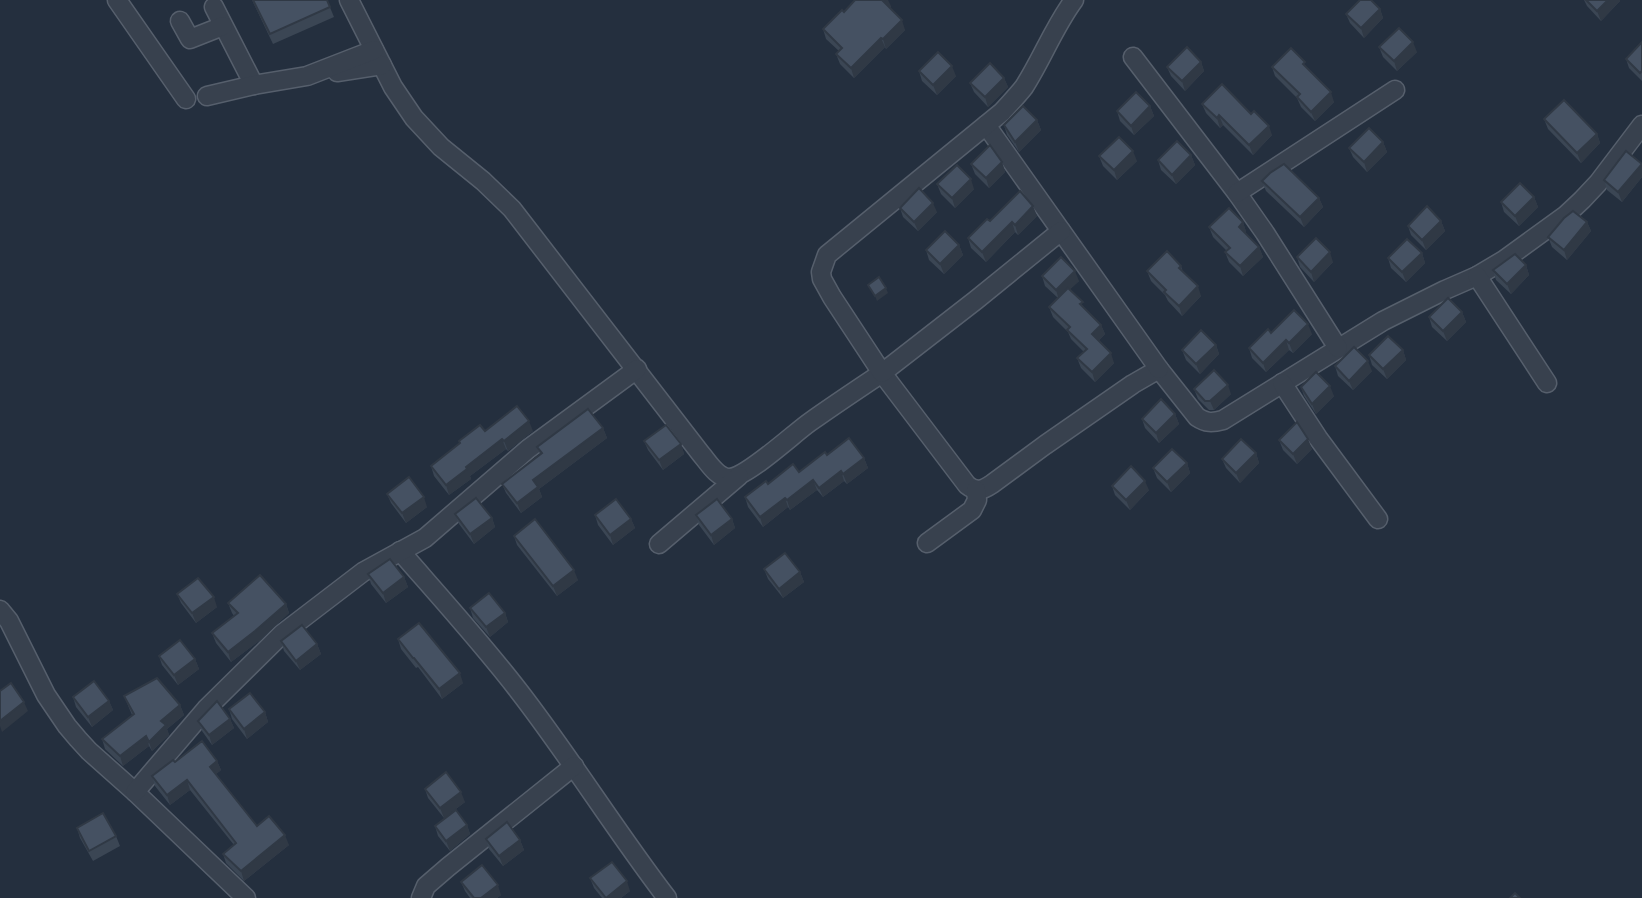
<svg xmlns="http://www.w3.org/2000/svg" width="1642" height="898" font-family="'PT Sans',sans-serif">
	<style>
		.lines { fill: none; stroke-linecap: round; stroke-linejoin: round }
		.minor-casing { stroke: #565f6c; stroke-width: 21 }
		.minor { stroke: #38414e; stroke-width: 18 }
		.wall { fill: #3b4654 }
		.shaded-wall { fill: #303945 }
		.building { fill: #455162; stroke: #303945; stroke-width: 2 }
	</style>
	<rect width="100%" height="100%" fill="#242f3e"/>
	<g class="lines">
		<g class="minor-casing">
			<g id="minor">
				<polyline points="117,0 186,99"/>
				<path d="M349,0L393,87L414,118L441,147L483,181L512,209L701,454C708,462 717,478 729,478C746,478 793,434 810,422C834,405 858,389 882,373L967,485C977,493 983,490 992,484L1045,445L1133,384L1159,369L1197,417C1206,423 1212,423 1223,420L1383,321L1445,290L1477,276L1504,260L1566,215L1582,200L1598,183L1642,125"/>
				<polyline points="214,7 254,85"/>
				<polyline points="180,21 190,39 223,26"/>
				<polyline points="1133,57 1237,193 1265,233 1338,348"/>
				<polyline points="337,72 382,65"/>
				<polyline points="207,96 254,85 307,76 374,50"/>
				<polyline points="986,125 1159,369"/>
				<polyline points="1237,193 1395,90"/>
				<path d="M1061,231L976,300L882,373L832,297L822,279L821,272L827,255L1002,112C1009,104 1017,96 1024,87C1042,59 1054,27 1074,0"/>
				<polyline points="1477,276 1547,383"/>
				<polyline points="1282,383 1318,438 1378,519"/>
				<polyline points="927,543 972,510 977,500 976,490"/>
				<polyline points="659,544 739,476"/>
				<path d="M400,551C440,597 481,642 518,690C570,757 615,830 667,898"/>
				<polyline points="0,610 9,621 46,695 67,726 78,739 89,751 135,792 246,898"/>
				<polyline points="135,792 206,709 282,634 363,572 425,538 528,449 637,369"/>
				<polyline points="421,898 426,886 448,867 574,766"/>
			</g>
		</g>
		<use href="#minor" class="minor"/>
	</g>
	<g class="wall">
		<polygon points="252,0 327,0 334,17 273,44"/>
		<polygon points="1584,0 1620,0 1620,1 1601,21 1587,6"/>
		<polygon points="891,6 890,8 905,30 886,49 885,47 854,78 840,64 836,54 839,51 826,39 823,29 844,12"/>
		<polygon points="1380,9 1383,18 1364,38 1350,23 1346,14"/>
		<polygon points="1642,42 1642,81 1629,68 1626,59"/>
		<polygon points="1379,47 1417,52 1397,71 1383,57"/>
		<polygon points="1201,62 1204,71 1185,91 1171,76 1167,67"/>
		<polygon points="1272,67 1308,70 1334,102 1315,121 1301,107 1297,98 1275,76"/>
		<polygon points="919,71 956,76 937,95 922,81"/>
		<polygon points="1004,78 1008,87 988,107 974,92 970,83"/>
		<polygon points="1202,104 1272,135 1253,155 1223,125 1220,128 1206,113"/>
		<polygon points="1150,106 1154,116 1134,135 1120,121 1117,111"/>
		<polygon points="1544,119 1597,134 1600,143 1581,163 1548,129"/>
		<polygon points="1037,120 1041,130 1019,152 1007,135 1004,125"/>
		<polygon points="1383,142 1387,152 1367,172 1353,157 1349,148"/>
		<polygon points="1191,155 1195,165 1176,184 1161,170 1158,160"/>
		<polygon points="1099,156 1137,161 1117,180 1103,166"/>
		<polygon points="1002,162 1005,172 989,188 975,174 971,164"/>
		<polygon points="1642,164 1642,177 1622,202 1607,190 1604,180"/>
		<polygon points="1262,181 1319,198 1323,207 1304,227 1266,191"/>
		<polygon points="937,184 974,189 955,208 941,194"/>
		<polygon points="1534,197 1538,207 1519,226 1504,212 1501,202"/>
		<polygon points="900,208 937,212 918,231 903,217"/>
		<polygon points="1037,216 1018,235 1015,232 986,262 971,248 968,238 990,221"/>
		<polygon points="1441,221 1445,231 1426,250 1411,235 1408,226"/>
		<polygon points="1243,222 1246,232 1245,233 1259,247 1263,257 1243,276 1229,262 1225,252 1227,251 1213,237 1209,227"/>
		<polygon points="1587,222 1591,231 1567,260 1552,247 1548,237"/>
		<polygon points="959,245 963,255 944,274 929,260 926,250"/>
		<polygon points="1422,253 1425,263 1406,282 1391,268 1388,258"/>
		<polygon points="1297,257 1333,262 1314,282 1300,267"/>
		<polygon points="1526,265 1529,275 1511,294 1496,280 1493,270"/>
		<polygon points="1181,266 1183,272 1201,296 1182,316 1168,301 1165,295 1151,281 1147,271"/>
		<polygon points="1042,276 1079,281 1070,289 1085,309 1101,325 1105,334 1098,341 1114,363 1095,382 1081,368 1077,358 1084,352 1071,339 1068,332 1053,317 1049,307 1058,298 1045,286"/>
		<polygon points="1462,312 1466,322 1447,341 1432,327 1429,317"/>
		<polygon points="1271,333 1312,334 1293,353 1289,350 1266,372 1252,358 1249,348"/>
		<polygon points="1216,345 1219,354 1200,374 1186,360 1182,350"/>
		<polygon points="1403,350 1406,360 1387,379 1372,365 1369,355"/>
		<polygon points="1335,366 1372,371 1353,390 1338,376"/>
		<polygon points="1301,387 1334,396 1316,414 1304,396"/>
		<polygon points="1194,389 1231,394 1214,410 1209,410 1198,399"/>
		<polygon points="1175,414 1179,424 1159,443 1145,428 1142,419"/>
		<polygon points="603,428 607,438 539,489 542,497 521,513 506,493 502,484 540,454 537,447"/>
		<polygon points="485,431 533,431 508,451 506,449 470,476 471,479 449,495 434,476 431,466 460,444 459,441"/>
		<polygon points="1279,440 1312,449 1297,464 1283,450"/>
		<polygon points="644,441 681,444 684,454 663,470 648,450"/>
		<polygon points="1256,453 1259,463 1240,483 1226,468 1222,459"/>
		<polygon points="827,455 864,458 868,468 847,484 844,481 823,497 817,490 790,510 788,507 763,527 748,507 745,497 768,484 799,472"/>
		<polygon points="1187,463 1190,473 1171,492 1157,478 1153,468"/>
		<polygon points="1112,486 1149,490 1130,510 1115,495"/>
		<polygon points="387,494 427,507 406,523 391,503"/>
		<polygon points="455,514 492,518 495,527 474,544 459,524"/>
		<polygon points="595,515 631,519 635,528 613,545 598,525"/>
		<polygon points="696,515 732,519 735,528 714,545 699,525"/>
		<polygon points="514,536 578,580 557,596 517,545"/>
		<polygon points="764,569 800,572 804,582 783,598 768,579"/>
		<polygon points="368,574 404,577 408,587 386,603 371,584"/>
		<polygon points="177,594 217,607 196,623 181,603"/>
		<polygon points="228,603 286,604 289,613 259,641 231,662 216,643 212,633 234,616 232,613"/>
		<polygon points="470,608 505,613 508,622 490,637 473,618"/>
		<polygon points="398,639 463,683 442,699 418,667 416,668 401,649"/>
		<polygon points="281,641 317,644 321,654 300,670 284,651"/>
		<polygon points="159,656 195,659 199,669 178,685 162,665"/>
		<polygon points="124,696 180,705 184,715 167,729 169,735 152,751 149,746 123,766 105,749 102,739 132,715"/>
		<polygon points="73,697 109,701 113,710 92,727 76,707"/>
		<polygon points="229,709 265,712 268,722 247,739 232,719"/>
		<polygon points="230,719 234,728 212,745 202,731 198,721"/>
		<polygon points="217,761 221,770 216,774 257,826 289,845 244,881 226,863 223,854 234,845 190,790 170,805 155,786 152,776 175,762"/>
		<polygon points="425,789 465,802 444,818 428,798"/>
		<polygon points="467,825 470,834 450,851 438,836 435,826"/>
		<polygon points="77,828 116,836 120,846 93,861 80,838"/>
		<polygon points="486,839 520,840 524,850 503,866 489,849"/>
		<polygon points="590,878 630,891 621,898 602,898 594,888"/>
		<polygon points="461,882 501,895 497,898 470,898 465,891"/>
	</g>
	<g class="shaded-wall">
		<polygon points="884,0 888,0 891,6 886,11 883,1"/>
		<polygon points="1608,0 1620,0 1620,1 1601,21 1597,11"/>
		<polygon points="1380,9 1383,18 1364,38 1361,28"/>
		<polygon points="902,20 905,30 886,49 883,39"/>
		<polygon points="881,38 885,47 854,78 851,68"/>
		<polygon points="1413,42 1417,52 1397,71 1394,61"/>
		<polygon points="1201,62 1204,71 1185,91 1182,81"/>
		<polygon points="952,66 956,76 937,95 933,85"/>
		<polygon points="1004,78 1008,87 988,107 985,97"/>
		<polygon points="1331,92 1334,102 1315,121 1311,112"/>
		<polygon points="1150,106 1154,116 1134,135 1131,126"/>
		<polygon points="1219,115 1223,125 1220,128 1217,118"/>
		<polygon points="1037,120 1041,130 1019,152 1015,142"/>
		<polygon points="1269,126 1272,135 1253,155 1249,145"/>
		<polygon points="1597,134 1600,143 1581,163 1577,153"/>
		<polygon points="1383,142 1387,152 1367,172 1364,162"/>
		<polygon points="1133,151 1137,161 1117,180 1114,170"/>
		<polygon points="1191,155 1195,165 1176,184 1172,175"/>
		<polygon points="1002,162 1005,172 989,188 986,178"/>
		<polygon points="1642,164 1642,177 1622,202 1618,192"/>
		<polygon points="971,179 974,189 955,208 952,198"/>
		<polygon points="1534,197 1538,207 1519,226 1515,216"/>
		<polygon points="1319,198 1323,207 1304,227 1300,217"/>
		<polygon points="933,203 937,212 918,231 914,222"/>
		<polygon points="1033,206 1037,216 1018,235 1015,225"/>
		<polygon points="1441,221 1445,231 1426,250 1422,240"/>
		<polygon points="1012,222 1015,232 986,262 982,252"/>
		<polygon points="1243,222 1246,232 1242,236 1239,227"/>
		<polygon points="1587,222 1591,231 1567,260 1564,250"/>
		<polygon points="959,245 963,255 944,274 940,264"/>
		<polygon points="1259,247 1263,257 1243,276 1240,266"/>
		<polygon points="1330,252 1333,262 1314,282 1311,272"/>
		<polygon points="1422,253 1425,263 1406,282 1402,272"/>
		<polygon points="1526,265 1529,275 1511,294 1507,284"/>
		<polygon points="1075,271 1079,281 1059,300 1056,290"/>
		<polygon points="1198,286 1201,296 1182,316 1179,306"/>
		<polygon points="886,288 888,293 877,301 875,296"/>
		<polygon points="1462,312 1466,322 1447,341 1443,331"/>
		<polygon points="1308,324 1312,334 1293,353 1289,343"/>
		<polygon points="1101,325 1105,334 1095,344 1092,334"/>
		<polygon points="1286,340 1289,350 1266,372 1263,363"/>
		<polygon points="1216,345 1219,354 1200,374 1196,364"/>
		<polygon points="1403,350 1406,360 1387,379 1383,369"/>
		<polygon points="1111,353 1114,363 1095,382 1092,372"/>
		<polygon points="1368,361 1372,371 1353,390 1349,381"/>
		<polygon points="1228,385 1231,394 1214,410 1210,401"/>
		<polygon points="1330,386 1334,396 1316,414 1312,404"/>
		<polygon points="1175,414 1179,424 1159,443 1156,433"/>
		<polygon points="529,421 533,431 508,451 504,441"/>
		<polygon points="603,428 607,438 539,489 542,497 521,513 517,503 533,480"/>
		<polygon points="502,439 506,449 470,476 471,479 449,495 446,485 466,467"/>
		<polygon points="1308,439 1312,449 1297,464 1293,454"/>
		<polygon points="681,444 684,454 663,470 659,460"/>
		<polygon points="1256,453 1259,463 1240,483 1236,473"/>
		<polygon points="864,458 868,468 847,484 843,474"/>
		<polygon points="1187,463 1190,473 1171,492 1167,482"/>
		<polygon points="841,471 844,481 823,497 819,488"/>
		<polygon points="813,480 817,490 790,510 787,500"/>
		<polygon points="1145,481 1149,490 1130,510 1126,500"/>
		<polygon points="424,497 427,507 406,523 402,513"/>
		<polygon points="785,498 788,507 763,527 760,517"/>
		<polygon points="492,518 495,527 474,544 470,534"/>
		<polygon points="631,519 635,528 613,545 610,535"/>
		<polygon points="732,519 735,528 714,545 711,535"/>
		<polygon points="574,570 578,580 557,596 553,586"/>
		<polygon points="800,572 804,582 783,598 779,589"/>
		<polygon points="404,577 408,587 386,603 383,593"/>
		<polygon points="214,597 217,607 196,623 192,613"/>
		<polygon points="286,604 289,613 259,641 231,662 228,652"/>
		<polygon points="505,613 508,622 490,637 486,627"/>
		<polygon points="317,644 321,654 300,670 296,661"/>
		<polygon points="195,659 199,669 178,685 174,675"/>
		<polygon points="460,673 463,683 442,699 439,689"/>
		<polygon points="109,701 113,710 92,727 88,717"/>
		<polygon points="24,702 28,711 2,732 0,726 0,721"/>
		<polygon points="180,705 184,715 167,729 169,735 152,751 149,742 161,721"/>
		<polygon points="265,712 268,722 247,739 244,729"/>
		<polygon points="230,719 234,728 212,745 209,735"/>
		<polygon points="146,736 149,746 123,766 120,756"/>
		<polygon points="217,761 221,770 213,777 210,767"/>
		<polygon points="187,780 190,790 170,805 167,795"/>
		<polygon points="461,792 465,802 444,818 440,808"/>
		<polygon points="467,825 470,834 450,851 446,841"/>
		<polygon points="285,835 289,845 244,881 241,871"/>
		<polygon points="520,840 524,850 503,866 499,856"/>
		<polygon points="627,881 630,891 621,898 606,898"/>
		<polygon points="498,885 501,895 497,898 481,898"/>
	</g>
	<g class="building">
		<polygon points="253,0 327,0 330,7 270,34"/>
		<polygon points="855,0 884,0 883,1 902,20 883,39 881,38 851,68 836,54 842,48 823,29 842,10 844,12"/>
		<polygon points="1360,0 1371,0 1380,9 1361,28 1346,14"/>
		<polygon points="1586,0 1608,0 1597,11"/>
		<polygon points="1399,28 1413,42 1394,61 1379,47"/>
		<polygon points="1642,42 1642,71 1640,73 1626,59"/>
		<polygon points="1187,47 1201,62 1182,81 1167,67"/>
		<polygon points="1291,48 1305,62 1303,64 1331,92 1311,112 1297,97 1300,94 1272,67"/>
		<polygon points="938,52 952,66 933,85 919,71"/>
		<polygon points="990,63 1004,78 985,97 970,83"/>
		<polygon points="1222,84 1251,114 1254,111 1269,126 1249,145 1219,115 1217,118 1202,104"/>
		<polygon points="1136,92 1150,106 1131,126 1117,111"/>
		<polygon points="1564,100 1597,134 1577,153 1544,119"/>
		<polygon points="1023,106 1037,120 1015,142 1004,125"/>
		<polygon points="1369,128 1383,142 1364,162 1349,148"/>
		<polygon points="1119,137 1133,151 1114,170 1099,156"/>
		<polygon points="1177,141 1191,155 1172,175 1158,160"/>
		<polygon points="990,145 1002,162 986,178 971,164"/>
		<polygon points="1626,151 1642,164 1618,192 1604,180"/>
		<polygon points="1284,164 1319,198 1300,217 1262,181 1270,173"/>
		<polygon points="957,165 971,179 952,198 937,184"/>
		<polygon points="1520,183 1534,197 1515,216 1501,202"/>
		<polygon points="919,188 933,203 914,222 900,208"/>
		<polygon points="1020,191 1033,206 1015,225 1012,222 982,252 968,238 987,219 990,221"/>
		<polygon points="1427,206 1441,221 1422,240 1408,226"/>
		<polygon points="1229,208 1243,222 1239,227 1259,247 1240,266 1225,252 1230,248 1209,227"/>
		<polygon points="1573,211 1587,222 1564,250 1548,237 1564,218"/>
		<polygon points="945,231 959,245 940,264 926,250"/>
		<polygon points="1316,238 1330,252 1311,272 1297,257"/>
		<polygon points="1407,239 1422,253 1402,272 1388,258"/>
		<polygon points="1167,251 1181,266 1179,268 1198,286 1179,306 1164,292 1166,290 1147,271"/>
		<polygon points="1515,254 1526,265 1507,284 1493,270"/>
		<polygon points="1061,257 1075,271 1056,290 1042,276"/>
		<polygon points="879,277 886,288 875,296 868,285"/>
		<polygon points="1068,288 1083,302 1080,304 1101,325 1092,334 1111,353 1092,372 1077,358 1087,349 1067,330 1070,327 1049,307"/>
		<polygon points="1448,298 1462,312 1443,331 1429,317"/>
		<polygon points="1294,310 1308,324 1289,343 1286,340 1263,363 1249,348 1268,329 1271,333"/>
		<polygon points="1201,330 1216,345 1196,364 1182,350"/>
		<polygon points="1388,336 1403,350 1383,369 1369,355"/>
		<polygon points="1354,347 1368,361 1349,381 1335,366"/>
		<polygon points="1214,370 1228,385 1210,401 1205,401 1194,389"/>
		<polygon points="1316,372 1330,386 1312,404 1301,387"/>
		<polygon points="1161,399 1175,414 1156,433 1142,419"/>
		<polygon points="517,406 529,421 504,441 502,439 466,467 467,469 446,485 431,466 460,443 459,441 480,425 485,431"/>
		<polygon points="588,409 603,428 533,480 538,487 517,503 502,484 542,453 537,447"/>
		<polygon points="1297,422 1308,439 1293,454 1279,440"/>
		<polygon points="666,425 681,444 659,460 644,441"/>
		<polygon points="849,438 864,458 843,474 841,471 819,488 813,480 787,500 785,498 760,517 745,497 766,481 768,484 793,464 799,472 825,452 827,455"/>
		<polygon points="1241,439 1256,453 1236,473 1222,459"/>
		<polygon points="1172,449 1187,463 1167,482 1153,468"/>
		<polygon points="1131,466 1145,481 1126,500 1112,486"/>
		<polygon points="409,477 424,497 402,513 387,494"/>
		<polygon points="476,498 492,518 470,534 455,514"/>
		<polygon points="616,499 631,519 610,535 595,515"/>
		<polygon points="717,499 732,519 711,535 696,515"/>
		<polygon points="535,519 574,570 553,586 514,536"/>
		<polygon points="785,553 800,572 779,589 764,569"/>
		<polygon points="390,559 404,577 383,593 368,574"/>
		<polygon points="260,575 286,604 255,631 228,652 212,633 238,613 228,603"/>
		<polygon points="198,578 214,597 192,613 177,594"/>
		<polygon points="489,593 505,613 486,627 470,608"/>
		<polygon points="419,623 460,673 439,689 414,658 413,658 398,639"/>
		<polygon points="302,625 317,644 296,661 281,641"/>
		<polygon points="180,640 195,659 174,675 159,656"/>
		<polygon points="157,678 180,705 161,721 166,725 149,742 146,736 120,756 102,739 134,714 124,696"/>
		<polygon points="94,681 109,701 88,717 73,697"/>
		<polygon points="11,683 24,702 0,721 0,691"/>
		<polygon points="250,693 265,712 244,729 229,709"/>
		<polygon points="217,701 230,719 209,735 198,721"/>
		<polygon points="202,741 217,761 210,767 257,826 269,816 285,835 241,871 223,854 236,843 187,780 167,795 152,776 173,760 175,762"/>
		<polygon points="446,772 461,792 440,808 425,789"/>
		<polygon points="456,810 467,825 446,841 435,826"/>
		<polygon points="103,813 116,836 89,851 77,828"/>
		<polygon points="507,822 520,840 499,856 486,839"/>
		<polygon points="612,862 627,881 606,898 590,878"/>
		<polygon points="482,865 498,885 481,898 474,898 461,882"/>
		<polygon points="1515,893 1520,898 1510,898"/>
	</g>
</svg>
